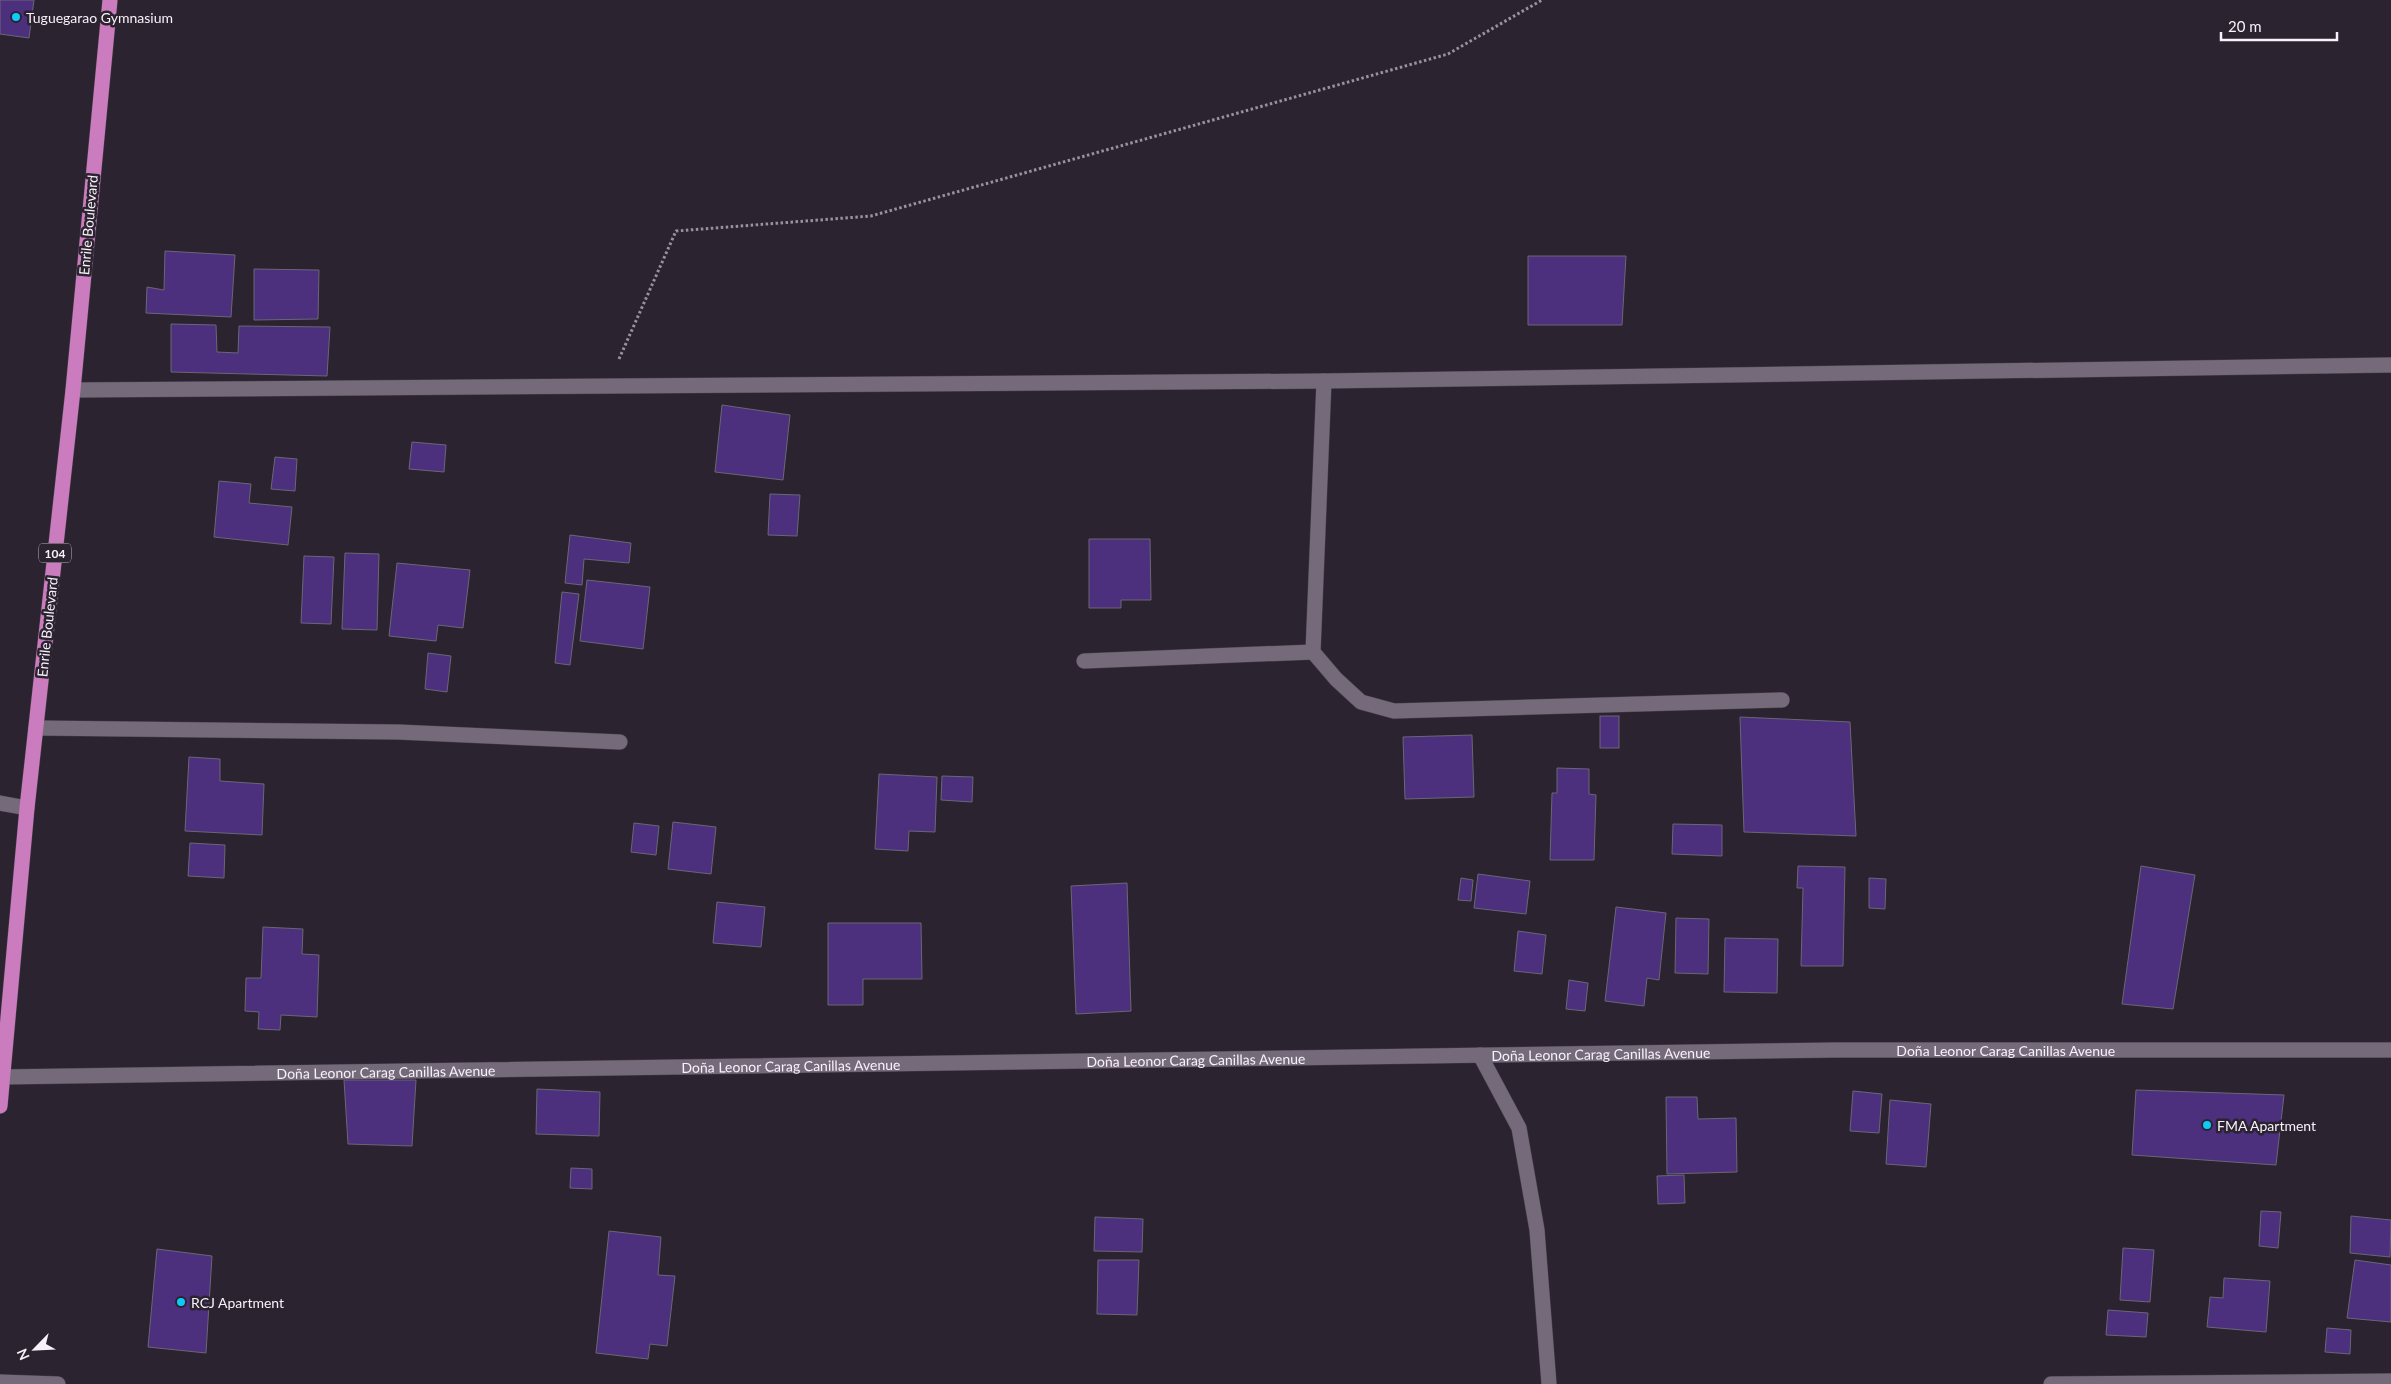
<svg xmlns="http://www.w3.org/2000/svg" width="2391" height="1384" font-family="Lato,sans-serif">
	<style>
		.building { fill: #4c307d; stroke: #6a6676 }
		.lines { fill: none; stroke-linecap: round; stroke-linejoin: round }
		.minor-casing { stroke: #453e49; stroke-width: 16 }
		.trunk-casing { stroke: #453e49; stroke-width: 16 }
		.path { stroke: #99929d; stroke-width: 3; stroke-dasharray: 2.5 2.5; stroke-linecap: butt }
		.minor { stroke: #746a79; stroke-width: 15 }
		.trunk { stroke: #ca7cbe; stroke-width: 15 }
		.poi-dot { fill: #0dcafa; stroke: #2b232f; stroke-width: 2 }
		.labels { text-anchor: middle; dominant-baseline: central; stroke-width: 5; stroke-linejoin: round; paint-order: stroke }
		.shield { fill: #2b232f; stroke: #bab3bd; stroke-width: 1 }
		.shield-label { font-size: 12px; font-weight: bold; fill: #f7f1fa }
		.poi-label { font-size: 14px; fill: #f7f1fa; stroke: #2b232f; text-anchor: start }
		.street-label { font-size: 14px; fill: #f7f1fa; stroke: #2b232f }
	</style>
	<rect width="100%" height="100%" fill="#2b232f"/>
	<g class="building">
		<polygon points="0,0 34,0 29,38 0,34"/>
		<polygon points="165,251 235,255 231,317 146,313 147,287 164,290"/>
		<polygon points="1528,256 1626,256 1622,325 1528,325"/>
		<polygon points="254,269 319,270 318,319 254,320"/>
		<polygon points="171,324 216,325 217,352 238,353 239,326 330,327 327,376 171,372"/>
		<polygon points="722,405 790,415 783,480 715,472"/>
		<polygon points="412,442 446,445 444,472 409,469"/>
		<polygon points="275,457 297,459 295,491 271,489"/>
		<polygon points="219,481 251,484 249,503 292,507 288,545 214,537"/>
		<polygon points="770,494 800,495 797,536 768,535"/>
		<polygon points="570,535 631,543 629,563 584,559 582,585 565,583"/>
		<polygon points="1089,539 1150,539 1151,600 1121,600 1121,608 1089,608"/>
		<polygon points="345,553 379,554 377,630 342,629"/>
		<polygon points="304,556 334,557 331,624 301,623"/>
		<polygon points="397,563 470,570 463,628 438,625 436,641 389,636"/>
		<polygon points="587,580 650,587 643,649 580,641"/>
		<polygon points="562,592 579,594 570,665 555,663"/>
		<polygon points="428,653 451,656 447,692 425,689"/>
		<rect x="1600" y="716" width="19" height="32"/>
		<polygon points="1740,717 1850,722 1856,836 1744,832"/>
		<polygon points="1472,735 1474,797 1405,799 1403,737"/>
		<polygon points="189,757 220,759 220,781 264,784 262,835 185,831"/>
		<polygon points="1557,768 1589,769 1589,794 1596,795 1594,860 1550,860 1552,793 1557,793"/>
		<polygon points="879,774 937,777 935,832 909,831 908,851 875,849"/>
		<polygon points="942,776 973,777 972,802 941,800"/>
		<polygon points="673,822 716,827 711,874 668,869"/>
		<polygon points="634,823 659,826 656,855 631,852"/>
		<polygon points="1673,824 1722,825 1722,856 1672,854"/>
		<polygon points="190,843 225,845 224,878 188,876"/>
		<polygon points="1798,866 1845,867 1843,966 1801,966 1803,888 1797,888"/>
		<polygon points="2141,866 2195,875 2173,1009 2122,1004"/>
		<polygon points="1478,874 1530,881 1526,914 1474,908"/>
		<polygon points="1461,878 1473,880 1471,901 1458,900"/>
		<polygon points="1869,878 1886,879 1885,909 1869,908"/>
		<polygon points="1127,883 1131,1011 1076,1014 1071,886"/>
		<polygon points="717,902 765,907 761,947 713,943"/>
		<polygon points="1616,907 1666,913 1659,980 1647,978 1644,1006 1605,1001"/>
		<polygon points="1676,918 1709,919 1708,974 1675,973"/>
		<polygon points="828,923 921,923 922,979 863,979 863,1005 828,1005"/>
		<polygon points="263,927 303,929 302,954 319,955 317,1017 281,1015 280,1030 258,1029 259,1012 245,1011 246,978 261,978"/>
		<polygon points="1518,931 1546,935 1542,974 1514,971"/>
		<polygon points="1725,938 1778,939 1777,993 1724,992"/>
		<polygon points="1569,980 1588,983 1585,1011 1566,1009"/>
		<polygon points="344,1080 416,1080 412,1146 348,1144"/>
		<polygon points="537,1089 600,1092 599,1136 536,1134"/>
		<polygon points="2136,1090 2284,1095 2276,1165 2132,1155"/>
		<polygon points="1853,1091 1882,1094 1879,1133 1850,1131"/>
		<polygon points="1666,1097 1697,1097 1698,1119 1736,1118 1737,1172 1667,1174"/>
		<polygon points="1890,1100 1931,1104 1926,1167 1886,1164"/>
		<polygon points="571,1168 592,1169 592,1189 570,1188"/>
		<polygon points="1684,1175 1685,1203 1658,1204 1657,1176"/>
		<polygon points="2261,1211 2281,1212 2278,1248 2259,1246"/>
		<polygon points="2351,1216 2391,1220 2390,1257 2350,1253"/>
		<polygon points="1095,1217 1143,1219 1142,1252 1094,1251"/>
		<polygon points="609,1231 661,1237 658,1275 675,1276 667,1346 650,1344 648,1359 596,1353"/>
		<polygon points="2123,1248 2154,1250 2150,1302 2120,1300"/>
		<polygon points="157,1249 212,1256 206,1353 148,1347"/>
		<polygon points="1098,1260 1139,1260 1137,1315 1097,1314"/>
		<polygon points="2355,1260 2391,1265 2391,1322 2347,1318"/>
		<polygon points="2224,1278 2270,1281 2266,1332 2207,1327 2210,1297 2223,1298"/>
		<polygon points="2108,1310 2148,1313 2146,1337 2106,1335"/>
		<polygon points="2327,1328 2351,1330 2350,1354 2325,1352"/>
	</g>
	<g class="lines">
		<g class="minor-casing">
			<g id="minor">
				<polyline points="1324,381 1313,652 1336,679 1361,702 1394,711 1782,700"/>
				<polyline points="73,390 1324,381 2391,365"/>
				<polyline points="1084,661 1313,652"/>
				<polyline points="36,728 398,732 620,742"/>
				<polyline points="0,803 27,808"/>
				<polyline points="1480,1055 1519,1128 1537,1230 1549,1384"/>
				<path id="s1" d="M1,1077L1837,1050H2391"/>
				<polyline points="0,1382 58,1384"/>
				<polyline points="2051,1384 2391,1381"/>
			</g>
		</g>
		<g class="trunk-casing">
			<polyline id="trunk" points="0,1106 27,808 73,390 110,0"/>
		</g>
		<polyline class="path" points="619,359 676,231 871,216 1448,54 1542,0"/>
		<use href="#minor" class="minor"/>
		<use href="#trunk" class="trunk"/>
	</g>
	<g class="poi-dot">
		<circle cx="16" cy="17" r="5"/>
		<circle cx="2207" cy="1125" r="5"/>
		<circle cx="181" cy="1302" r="5"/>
	</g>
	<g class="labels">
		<rect class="shield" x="39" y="543.5" width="32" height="19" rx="4"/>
		<g class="shield-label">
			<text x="55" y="553">104</text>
		</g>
		<g class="poi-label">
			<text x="26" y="17">Tuguegarao Gymnasium</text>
			<text x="2217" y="1125">FMA Apartment</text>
			<text x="191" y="1302">RCJ Apartment</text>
		</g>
		<g class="street-label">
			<text transform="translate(88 225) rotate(-85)">Enrile Boulevard</text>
			<text transform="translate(47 627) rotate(-84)">Enrile Boulevard</text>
			<text stroke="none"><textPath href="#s1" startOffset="2005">Doña Leonor Carag Canillas Avenue</textPath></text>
			<text stroke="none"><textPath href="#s1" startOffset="1600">Doña Leonor Carag Canillas Avenue</textPath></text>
			<text stroke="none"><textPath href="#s1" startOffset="1195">Doña Leonor Carag Canillas Avenue</textPath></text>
			<text stroke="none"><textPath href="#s1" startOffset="790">Doña Leonor Carag Canillas Avenue</textPath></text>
			<text stroke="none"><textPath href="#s1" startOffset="385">Doña Leonor Carag Canillas Avenue</textPath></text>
		</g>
	</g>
	<g transform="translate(35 1349) rotate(246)" stroke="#2b232f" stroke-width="4" paint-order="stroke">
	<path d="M0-4L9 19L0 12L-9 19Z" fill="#f7f1fa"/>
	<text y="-8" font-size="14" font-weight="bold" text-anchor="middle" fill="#f7f1fa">N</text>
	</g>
	<path d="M2221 32v8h116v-8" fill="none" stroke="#f7f1fa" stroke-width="2.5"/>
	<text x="2228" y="32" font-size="15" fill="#f7f1fa" stroke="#2b232f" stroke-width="4" paint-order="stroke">20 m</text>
</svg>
